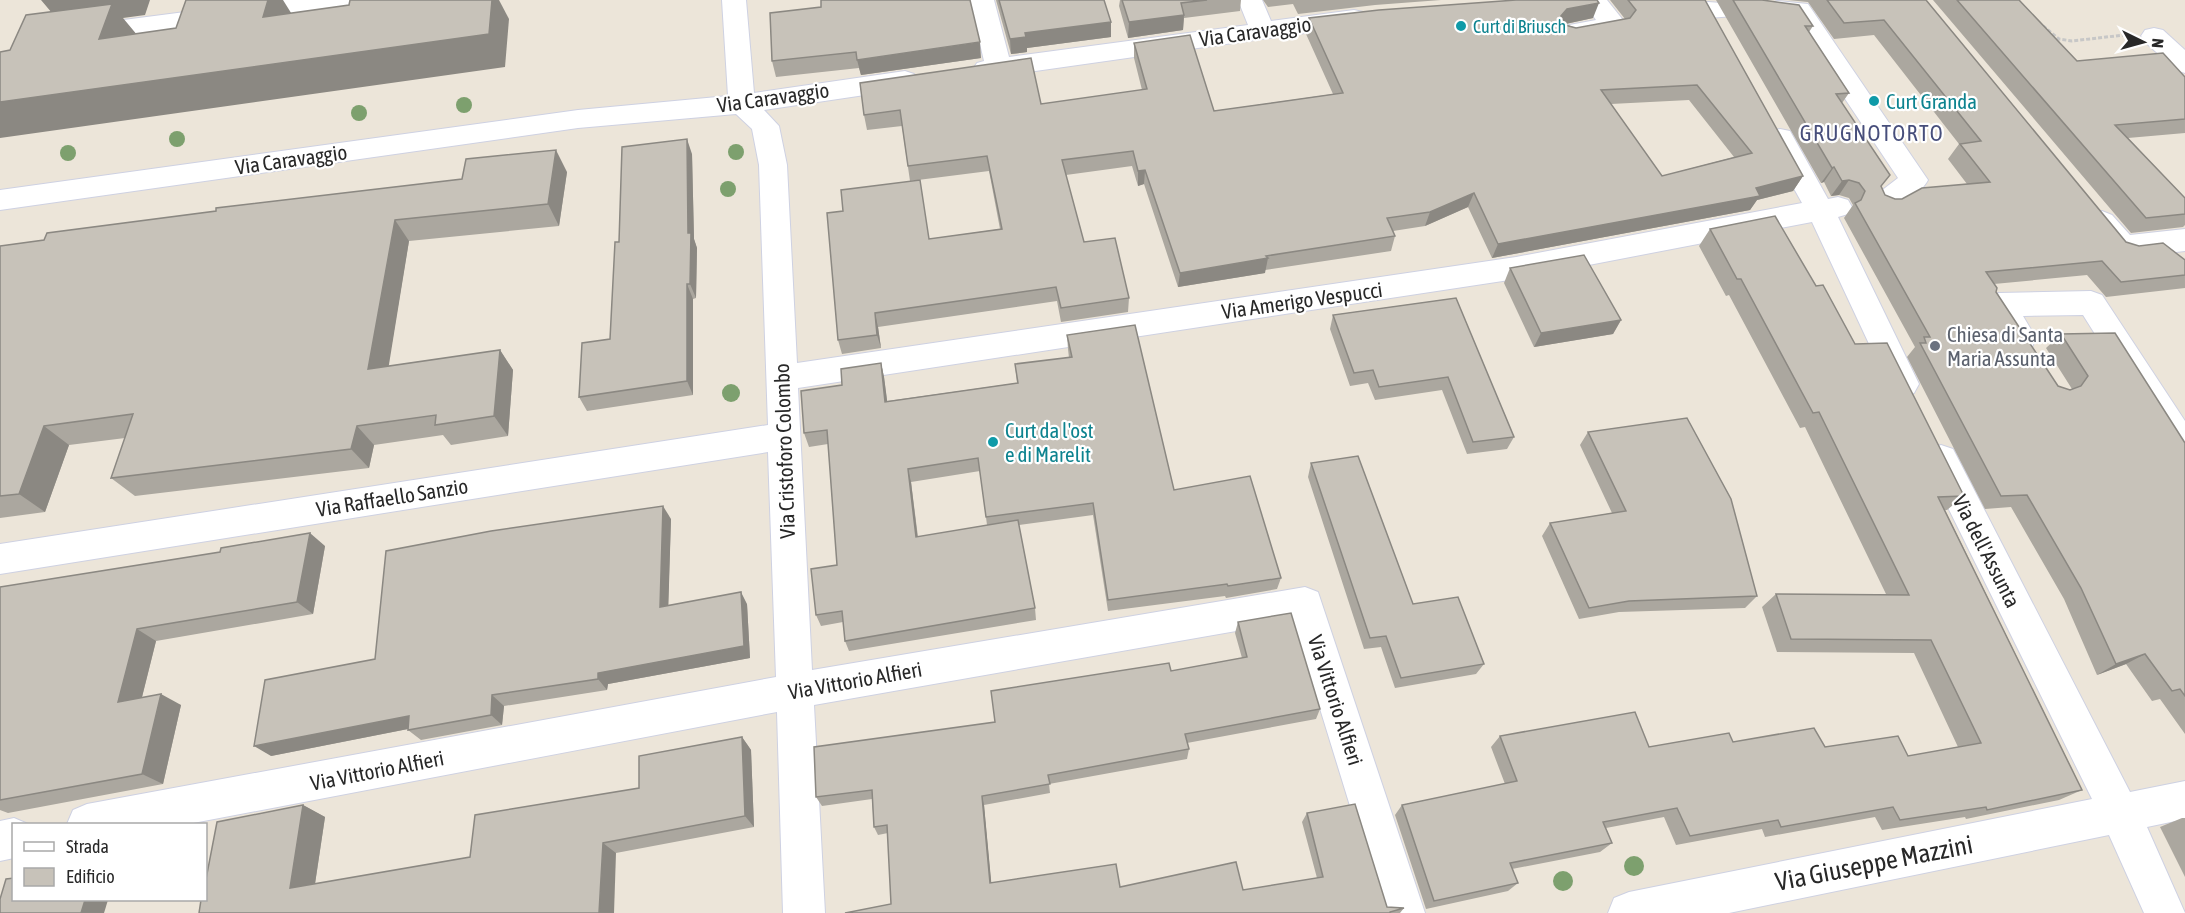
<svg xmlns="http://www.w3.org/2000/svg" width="2185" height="913" font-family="'Asap Condensed',sans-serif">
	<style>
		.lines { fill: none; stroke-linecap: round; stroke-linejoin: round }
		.minor-casing { stroke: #ced1e2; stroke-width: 2 }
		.path { stroke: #c7c7c7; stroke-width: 3; stroke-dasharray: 4 2; stroke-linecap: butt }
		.minor { fill: #fff; fill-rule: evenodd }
		.tree { fill: #7da06e }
		.wall { fill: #aba79f; fill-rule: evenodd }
		.shaded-wall { fill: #8b8882 }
		.building { fill: #c7c2b9; stroke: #8b8882; stroke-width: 1.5; fill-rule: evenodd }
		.culture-dot { fill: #0f9aa8; stroke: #fff; stroke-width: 2 }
		.worship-dot { fill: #6b7280; stroke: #fff; stroke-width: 2 }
		.labels { text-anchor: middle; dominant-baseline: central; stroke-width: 4.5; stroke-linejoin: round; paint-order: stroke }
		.far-culture-label { font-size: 18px; fill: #0d838f; stroke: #fff; text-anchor: start }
		.street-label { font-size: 21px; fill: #282828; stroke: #fff }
		.culture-label { font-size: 21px; fill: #0d838f; stroke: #fff; text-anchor: start }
		.worship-label { font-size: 21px; fill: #5b616d; stroke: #fff; text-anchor: start }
		.neighbourhood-label { font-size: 22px; letter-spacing: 1.5px; fill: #474e7b; stroke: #fff }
		.near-street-label { font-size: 26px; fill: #282828; stroke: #fff }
	</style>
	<rect width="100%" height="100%" fill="#ece5d9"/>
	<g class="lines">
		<g class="minor-casing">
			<g id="minor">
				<polygon points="278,0 351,0 348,6 339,8 85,41 76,39 72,33 76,27 85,25"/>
				<polygon points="722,0 746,0 754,93 905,71 914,74 918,80 914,86 905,89 764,110 779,126 787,165 797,363 1516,257 1802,203 1766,138 1770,131 1780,129 1790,131 1828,199 1838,197 1848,200 1852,207 1848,214 1838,217 1919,384 1914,393 1903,397 1892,393 1812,222 1516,279 798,388 812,670 1305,587 1318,592 1425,913 1383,913 1293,621 814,705 825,913 783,913 777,712 188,824 67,824 73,810 87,804 776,677 768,452 0,574 0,544 768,425 759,165 752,129 736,114 578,128 0,210 0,190 578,110 728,96"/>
				<polygon points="970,0 994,0 1009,57 1248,25 1238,0 1262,0 1271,21 1354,10 1363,12 1367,18 1363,24 1354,26 986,78 977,75 973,69 977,63 984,61"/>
				<polygon points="1582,0 1607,0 1627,25 1623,31 1573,40 1564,38 1560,32 1564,26 1596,20"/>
				<path d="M1778,1L1808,4L1928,180C1922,191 1899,213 1885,212C1882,212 1879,210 1876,209L1872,202L1876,195L1898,178L1791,18L1769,15L1766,9L1769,3Z"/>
				<polygon points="1708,2 1735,4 1738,10 1735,16 1708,18 1699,16 1696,10 1699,4"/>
				<polygon points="2154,28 2163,30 2185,50 2185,73 2176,70 2145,42 2141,36 2145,30"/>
				<polygon points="2102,211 2112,215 2130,235 2185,229 2185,251 2123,258 2113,255 2088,222 2092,215"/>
				<path d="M2091,291L2102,295L2185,421V462L2173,458L2083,315L2023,316L2036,338L2032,347C2006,355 1995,325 1984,305L1988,297L1999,293Z"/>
				<polygon points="1941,445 1953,449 2130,792 2185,781 2185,819 2147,827 2185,913 2144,913 2109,835 1729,913 1608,913 1614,898 1629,892 2092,799 1924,459 1929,449"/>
				<polygon points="14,818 28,824 14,824 14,858 0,861 0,821"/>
			</g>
		</g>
		<polyline class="path" points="2043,26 2059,39 2072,41 2124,35"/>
		<use href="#minor" class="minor"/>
	</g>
	<g class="tree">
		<circle cx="464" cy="105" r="8"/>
		<circle cx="359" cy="113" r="8"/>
		<circle cx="177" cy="139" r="8"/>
		<circle cx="736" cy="152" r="8"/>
		<circle cx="68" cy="153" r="8"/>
		<circle cx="728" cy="189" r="8"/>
		<circle cx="731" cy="393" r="9"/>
		<circle cx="1634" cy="866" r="10"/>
		<circle cx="1563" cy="881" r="10"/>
	</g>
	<g class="wall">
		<polygon points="996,0 1104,0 1111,37 1027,48 1027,52 1011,54"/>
		<polygon points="1120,0 1241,0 1240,11 1184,18 1183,30 1128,38 1119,6"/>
		<polygon points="1263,0 1441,0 1375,5 1298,14 1293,4 1268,7"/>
		<path d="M1610,0H1705L1803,176L1793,191L1757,200L1750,210L1492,258L1468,207L1425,226L1393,231L1395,236L1391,251L1265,270V273L1178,287L1144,184L1138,186L1132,166L1066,175L1084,242L1129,298L1128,312L1061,322L1057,301L878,327L881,348L842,354L838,340L929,239L1000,229L989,171L910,181L902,126L867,130L864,115L860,83L1041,104L1142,90L1134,58V43L1214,111L1333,94L1306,34L1309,18H1593L1565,24L1576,28L1625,19ZM1689,100L1734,157L1662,176L1611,104Z"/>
		<polygon points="1716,0 1762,0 1813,26 1809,32 1849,93 1842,103 1885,195 1895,199 1902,199 1967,184 1948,159 1959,144 1874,35 1834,39 1808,2 1788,0 1926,0 2126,242 2185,260 2185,288 2106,297 2087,275 1994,284 1996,292 2058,386 2070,390 2072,389 2046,348 2061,334 2185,443 2185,734 2160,699 2152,701 2126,664 2097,675 2064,599 2011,507 1985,509 1907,357 1915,347 1844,218 1853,205 1849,198 1839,195 1831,196 1824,182 1821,183"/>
		<polygon points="1933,0 2019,0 2077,61 2185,77 2185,133 2128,138 2185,198 2185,225 2183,227 2131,233"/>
		<polygon points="770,13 981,58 861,75 859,68 776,77 772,61"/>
		<polygon points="692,154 694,239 697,248 696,298 693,299 693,395 587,411 579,397 610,339 619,242"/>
		<polygon points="567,172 559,226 409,241 388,366 500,350 513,370 508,436 451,445 443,435 374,445 369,468 135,496 111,478 125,438 69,445 45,512 0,518 0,246 44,240 216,211"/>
		<polygon points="1710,229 1816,286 1855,344 1964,496 1947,510 1945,510 2082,790 2059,800 1966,819 1965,817 1882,830 1875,817 1765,837 1762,829 1676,845 1664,817 1606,828 1612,843 1600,852 1512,869 1518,883 1508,891 1426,909 1395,815 1402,805 1505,784 1491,747 1500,736 1649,747 1733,742 1825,747 1908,756 1958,747 1914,653 1777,652 1762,607 1776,594 1886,594 1805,427 1800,428 1729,295 1726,296 1699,246"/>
		<polygon points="1510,268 1621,320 1613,334 1534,347 1504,283"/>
		<polygon points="1456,298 1514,437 1507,449 1467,454 1442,390 1375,400 1368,383 1350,386 1330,329 1333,315"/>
		<path d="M1067,335L1174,490L1281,578L1277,589L1226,598L1225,596L1108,611L1093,515L1019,525L1035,608L1036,620L849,651L845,641L843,622L821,626L816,615L837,565L828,444L809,447L804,433L842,385L881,363L884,377L887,401L1017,383L1015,364L1069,358L1068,349ZM980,471L987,525L918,537L911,482Z"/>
		<polygon points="1588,432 1757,596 1745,608 1619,612 1579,619 1542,536 1550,523 1612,513 1580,445"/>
		<polygon points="1311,463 1413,604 1484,664 1476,674 1395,688 1381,647 1364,649 1308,477"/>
		<polygon points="671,519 668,605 747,604 750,658 608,684 607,690 504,706 502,725 421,740 408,730 408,729 271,756 375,659"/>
		<polygon points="325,546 313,614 156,641 142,697 181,705 163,784 8,813 0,810 0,587"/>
		<polygon points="1238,622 1320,709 1316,719 1187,743 1189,749 1187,759 1049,784 1050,793 984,805 991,882 1243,890 1317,878 1302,822 1307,813 1387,907 1404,908 1400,913 845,913 891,904 888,833 878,835 874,827 872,799 822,806 816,797 995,722 1171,671 1242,658 1235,633"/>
		<polygon points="742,737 751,750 754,827 616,853 199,913 303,805 325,817 315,884 470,857 639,788"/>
		<polygon points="2182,818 2185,818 2185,877 2160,827"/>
	</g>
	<g class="shaded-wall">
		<polygon points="41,0 150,0 145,15 123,18 138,36 126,71 63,26"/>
		<polygon points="268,0 283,0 293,16 263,17"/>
		<polygon points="492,0 499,0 509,19 505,67 0,138 0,102"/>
		<polygon points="1599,3 1593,18 1561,25 1561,16 1567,9"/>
		<polygon points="1184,15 1183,30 1128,38 1129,22"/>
		<polygon points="1111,22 1111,37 1027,48 1027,52 1011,54 1010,39 1025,33"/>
		<polygon points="980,42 981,58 861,75 857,60"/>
		<polygon points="687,139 692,154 694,239 697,248 696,298 690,284 688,233"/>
		<polygon points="556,150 567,172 559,226 548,204"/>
		<polygon points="1834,167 1824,182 1821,183 1832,168"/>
		<polygon points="1145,170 1144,184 1138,186 1138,171"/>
		<polygon points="1803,176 1793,191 1757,200 1750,210 1492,258 1498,244 1756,188"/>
		<polygon points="1849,180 1839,195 1831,196 1842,181"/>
		<polygon points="1474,193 1468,207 1425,226 1430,212"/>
		<polygon points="395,220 409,241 385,389 368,369"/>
		<polygon points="1268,258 1265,273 1178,287 1180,273"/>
		<polygon points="687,284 693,299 693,395 687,381"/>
		<polygon points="875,313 878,327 881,348 877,335"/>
		<polygon points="1621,320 1613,334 1534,347 1541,333"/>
		<polygon points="500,350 513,370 508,436 494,416"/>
		<polygon points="881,363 884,377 889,415 885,402"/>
		<polygon points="44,426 69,445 45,512 19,494"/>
		<polygon points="357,426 374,445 369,468 351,449"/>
		<polygon points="908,469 911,482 919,549 916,537"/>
		<polygon points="663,506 671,519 668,618 660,607"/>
		<polygon points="310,533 325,546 313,614 297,602"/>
		<polygon points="741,592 747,604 750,658 608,684 607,690 598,679 598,673"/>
		<polygon points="137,629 156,641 138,713 118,702"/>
		<polygon points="2145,654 2126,664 2097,675 2116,664"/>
		<polygon points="161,694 181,705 163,784 142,774"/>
		<polygon points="492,695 504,706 502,725 491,715"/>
		<polygon points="409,716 423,726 271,756 254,746"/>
		<polygon points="742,737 751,750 754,827 745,816"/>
		<polygon points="982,796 984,805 992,890 990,883"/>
		<polygon points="303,805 325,817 313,897 290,888"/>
		<polygon points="603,843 616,853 614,913 599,913"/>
		<polygon points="85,900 108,900 104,913 81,913"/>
	</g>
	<g class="building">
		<polygon points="186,0 268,0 263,17 349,5 350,0 492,0 489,34 0,102 0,52 10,50 26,15 112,4 99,39 176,28"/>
		<polygon points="821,0 970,0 980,42 857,60 856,52 772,61 770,13 821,7"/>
		<polygon points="999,0 1104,0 1111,22 1025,33 1026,37 1010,39"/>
		<polygon points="1122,0 1207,0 1181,3 1184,15 1129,22"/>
		<path d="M1516,0H1597L1599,3L1567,9L1561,16L1565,25L1576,28L1630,18L1636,10L1628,0H1705L1803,176L1756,188L1760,196L1498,244L1474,193L1430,212L1387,218L1395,236L1266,256L1268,258L1180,273L1145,170L1138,171L1133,151L1062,160L1084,242L1115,238L1129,298L1061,308L1056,287L875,313L877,335L838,340L827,213L843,211L841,190L920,180L929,239L1002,229L987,156L908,166L900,110L864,115L860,83L1031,58L1041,104L1147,89L1134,43L1190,35L1214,111L1343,93L1309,18L1379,10ZM1697,85L1752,153L1662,176L1601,90Z"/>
		<polygon points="1733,0 1762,0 1799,5 1813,26 1805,26 1849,93 1836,94 1890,175 1881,186 1885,195 1895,199 1902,199 1922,188 1990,182 1960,144 1981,141 1884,20 1844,23 1827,0 1926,0 2126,242 2139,246 2163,243 2185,260 2185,275 2121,282 2102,261 1986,272 1997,288 1996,292 2058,386 2070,390 2081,386 2088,376 2061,334 2115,333 2185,443 2185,696 2180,689 2172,691 2145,654 2116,664 2081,588 2027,495 2001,496 1920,343 1926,343 1924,337 1930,337 1855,203 1861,200 1865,191 1859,183 1849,180 1842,181 1834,167 1832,168"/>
		<polygon points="1957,0 2019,0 2077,61 2163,53 2185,77 2185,119 2115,125 2185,198 2185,214 2146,218"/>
		<polygon points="687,139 688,233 691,233 690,284 687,284 687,381 579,397 582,343 610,339 615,242 619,242 622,147"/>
		<polygon points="556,150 548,204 395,220 368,369 500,350 494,416 435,425 436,415 357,426 351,449 111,478 133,414 44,426 19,494 0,496 0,246 44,240 47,233 216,211 216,208 462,179 466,159"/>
		<polygon points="1775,216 1816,286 1823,285 1855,344 1887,343 1964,496 1938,497 2082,790 1987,810 1986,807 1900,820 1893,807 1781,827 1778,820 1690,836 1677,808 1603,822 1612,843 1510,863 1518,883 1434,901 1402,805 1517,781 1500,736 1635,712 1649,747 1729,733 1733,742 1814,728 1825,747 1898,736 1908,756 1981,743 1931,640 1791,639 1776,594 1909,595 1819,412 1813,413 1741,279 1737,279 1710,229"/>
		<polygon points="1584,255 1621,320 1541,333 1510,268"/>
		<polygon points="1456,298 1514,437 1473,442 1448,377 1379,387 1373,370 1354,373 1333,315"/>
		<polygon points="1135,325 1174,490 1250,476 1281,578 1228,586 1227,584 1108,600 1093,503 986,517 978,458 908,469 916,537 1018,520 1035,608 845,641 842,611 816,615 811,569 837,565 827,430 804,433 801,391 842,385 841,369 881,363 885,402 1018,383 1015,364 1072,357 1067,335"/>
		<polygon points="1687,418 1731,499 1757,596 1629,601 1589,608 1550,523 1626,511 1588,432"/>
		<polygon points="1358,456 1413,604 1458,597 1484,664 1401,678 1386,636 1370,638 1311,463"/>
		<polygon points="663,506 660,607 741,592 744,646 598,673 598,679 492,695 491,715 408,730 409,716 254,746 265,680 375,659 386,551 491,531"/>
		<polygon points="310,533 297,602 137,629 118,702 161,694 142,774 0,800 0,587 220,552 221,548"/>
		<polygon points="1291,613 1320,709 1185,734 1189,749 1048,775 1050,784 982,796 990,883 1116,864 1120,887 1236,862 1243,890 1323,877 1307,813 1355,804 1387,907 1404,908 1390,912 1390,913 845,913 891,904 887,825 874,827 872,790 816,797 814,747 995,722 991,691 1169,663 1171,671 1247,657 1238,622"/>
		<polygon points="742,737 745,816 603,843 599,913 199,913 201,900 206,900 206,879 217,822 303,805 290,888 470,857 475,815 639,788 639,756"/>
		<polygon points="14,878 14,900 85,900 81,913 0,913 0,899 6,879"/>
	</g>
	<g class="culture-dot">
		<circle cx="1461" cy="26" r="6"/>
		<circle cx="1874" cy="101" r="6"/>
		<circle cx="993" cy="442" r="6"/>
	</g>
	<circle class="worship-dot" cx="1935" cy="346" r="6"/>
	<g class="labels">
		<g class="far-culture-label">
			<text x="1473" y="26">Curt di Briusch</text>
		</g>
		<g class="street-label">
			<text transform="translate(1255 31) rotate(-8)">Via Caravaggio</text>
			<text transform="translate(773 97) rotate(-8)">Via Caravaggio</text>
			<text transform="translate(291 159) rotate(-8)">Via Caravaggio</text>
			<text transform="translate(1302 300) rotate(-8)">Via Amerigo Vespucci</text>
			<text transform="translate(784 451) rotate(-92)">Via Cristoforo Colombo</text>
			<text transform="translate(392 497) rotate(-9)">Via Raffaello Sanzio</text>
			<text transform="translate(1987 551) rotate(63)">Via dell'Assunta</text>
			<text transform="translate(855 680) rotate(-10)">Via Vittorio Alfieri</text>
			<text transform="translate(1336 700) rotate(72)">Via Vittorio Alfieri</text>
			<text transform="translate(377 770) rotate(-11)">Via Vittorio Alfieri</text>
		</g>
		<g class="culture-label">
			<text x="1886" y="101">Curt Granda</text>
			<text x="1005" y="430">Curt da l'ost<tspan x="1005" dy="24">e di Marelit</tspan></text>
		</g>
		<g class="worship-label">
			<text x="1947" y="334">Chiesa di Santa<tspan x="1947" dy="24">Maria Assunta</tspan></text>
		</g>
		<g class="neighbourhood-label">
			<text x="1872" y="133">GRUGNOTORTO</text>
		</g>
		<g class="near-street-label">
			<text transform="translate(1874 863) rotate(-11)">Via Giuseppe Mazzini</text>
		</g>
	</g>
	<rect x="12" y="823" width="195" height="78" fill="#ffffff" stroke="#a9a9a9" stroke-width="1.5"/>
	<rect x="24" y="842" width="30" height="9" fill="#ffffff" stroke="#a9a9a9" stroke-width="1.5"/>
	<text x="66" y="853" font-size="18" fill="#282828">Strada</text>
	<rect x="24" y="868" width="30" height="18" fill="#c7c2b9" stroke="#a9a9a9" stroke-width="1.5"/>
	<text x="66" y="883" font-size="18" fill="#282828">Edificio</text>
	<g transform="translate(2143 42) rotate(95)" stroke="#ffffff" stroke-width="4.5" paint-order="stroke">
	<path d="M0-4.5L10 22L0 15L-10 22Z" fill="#282828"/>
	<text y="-9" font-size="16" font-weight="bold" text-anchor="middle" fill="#282828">N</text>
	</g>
</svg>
